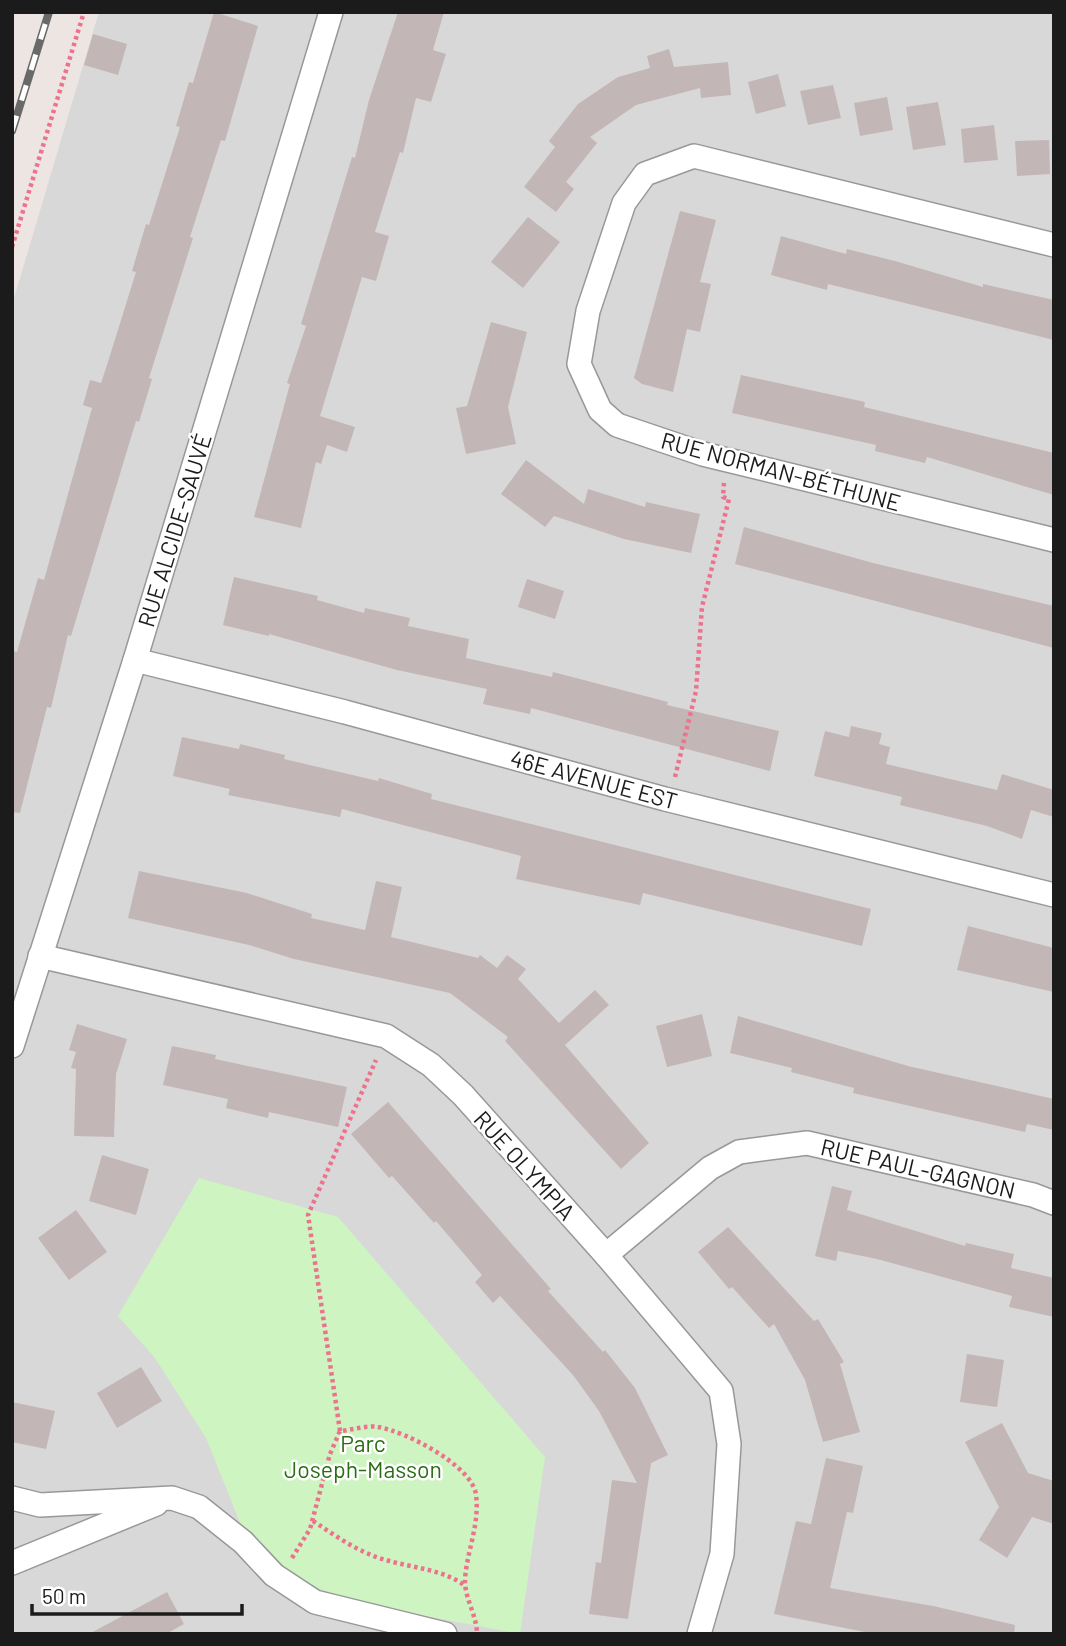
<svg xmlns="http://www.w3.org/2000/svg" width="1066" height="1646" font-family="Barlow,sans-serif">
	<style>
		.residential { fill: #d9d8d8 }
		.park { fill: #cdf4c1 }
		.building { fill: #c3b6b6 }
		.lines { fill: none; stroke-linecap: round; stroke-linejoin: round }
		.street-casing { stroke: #989898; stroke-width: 26 }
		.path { stroke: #ed728d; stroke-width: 4.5; stroke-dasharray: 3.5 3.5; stroke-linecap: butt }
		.street { stroke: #fff; stroke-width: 23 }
		.rail-casing { stroke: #696969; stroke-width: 8 }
		.rail { stroke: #fff; stroke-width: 5; stroke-dasharray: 16; stroke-linecap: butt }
		.labels { text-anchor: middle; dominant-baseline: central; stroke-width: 5; stroke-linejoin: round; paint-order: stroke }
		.street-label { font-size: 23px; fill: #1b1b1b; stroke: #fff }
		.park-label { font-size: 23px; fill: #2a6e14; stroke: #fff }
	</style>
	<rect width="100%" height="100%" fill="#ece5e1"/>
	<polygon class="residential" points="99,12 1054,12 1054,1634 12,1634 12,305"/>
	<polygon class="park" points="199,1178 338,1217 545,1457 520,1634 362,1604 285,1576 245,1535 206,1438 155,1358 118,1316"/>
	<g class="building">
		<polygon points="214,12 258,26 225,141 221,140 190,237 193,238 149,378 152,379 139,422 136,421 71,636 68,635 51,708 47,707 20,813 12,812 12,651 17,652 38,578 44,580 92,408 83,405 90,380 101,383 107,365 136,272 132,271 146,224 149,225 180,127 176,126 189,82 193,83"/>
		<polygon points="398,12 444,12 433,50 446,54 431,102 416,98 403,153 400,152 375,232 389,236 376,281 362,277 320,416 355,427 347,452 327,445 321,464 316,462 301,528 254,517 290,384 287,383 306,326 301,324 352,157 355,158 369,100"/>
		<polygon points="93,34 127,44 118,75 84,65"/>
		<polygon points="669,49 674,67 728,62 731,95 701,98 700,88 636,105 590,137 597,143 566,182 574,189 556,212 524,187 555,147 549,141 578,104 618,77 650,68 647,56"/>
		<polygon points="778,74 786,106 756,114 748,82"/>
		<polygon points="833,85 841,118 808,125 800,91"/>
		<polygon points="887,97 893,130 860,136 854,103"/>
		<polygon points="938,102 946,145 913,150 906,107"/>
		<polygon points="994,125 998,160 964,163 961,129"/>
		<polygon points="1049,140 1050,174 1017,176 1015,141"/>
		<polygon points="680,211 716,220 700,282 711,284 700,332 687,329 673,392 642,384 634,378"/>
		<polygon points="528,217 560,242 523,288 491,262"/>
		<polygon points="781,236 846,254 847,249 895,261 983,287 983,284 1054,300 1054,340 828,284 827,290 771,275"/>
		<polygon points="491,322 527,332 508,407 516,444 466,454 456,408 467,406"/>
		<polygon points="741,375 865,402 864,407 1054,453 1054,495 927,457 925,463 875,451 876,445 732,413"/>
		<polygon points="526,460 584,504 588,489 645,507 646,502 700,514 691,553 624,539 554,516 545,527 501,494"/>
		<polygon points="744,527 873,563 1054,606 1054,648 735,564"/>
		<polygon points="234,577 318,596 317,600 364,613 365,608 410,618 408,626 469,639 466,658 552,677 553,672 668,702 667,705 779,731 770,771 531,708 530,714 483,704 487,689 397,670 269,634 269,636 223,625"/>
		<polygon points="527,579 564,591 555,619 518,607"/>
		<polygon points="851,726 882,733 879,744 890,747 886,764 997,790 1002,774 1054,790 1054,817 1031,810 1022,839 987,826 900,805 902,797 814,776 825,731 849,737"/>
		<polygon points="182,737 239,749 240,744 285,755 284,759 378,781 379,778 432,794 431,799 871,909 862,946 643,893 640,905 516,879 521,856 342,809 340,817 228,795 230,789 173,776"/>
		<polygon points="139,871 247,893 312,914 311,918 365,930 376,881 402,887 391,937 478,958 480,955 497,968 507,955 526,969 518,979 559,1023 595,990 609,1005 565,1045 649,1143 621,1169 505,1041 508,1037 450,993 294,959 249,945 128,918"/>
		<polygon points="968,926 1054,948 1054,992 957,970"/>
		<polygon points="702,1014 712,1056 667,1067 656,1026"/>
		<polygon points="738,1016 908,1066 1054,1099 1054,1130 1027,1124 1025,1132 853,1093 854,1088 791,1072 792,1068 730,1053"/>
		<polygon points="77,1024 127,1039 116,1074 114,1137 74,1136 76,1069 71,1068 76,1052 69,1050"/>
		<polygon points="172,1046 216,1055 215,1059 347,1087 338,1127 269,1112 268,1118 226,1108 228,1099 163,1085"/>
		<polygon points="388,1102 551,1289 548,1291 603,1352 605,1350 635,1388 668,1455 651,1463 628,1619 589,1614 596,1562 601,1563 612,1480 637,1483 599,1411 573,1375 500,1296 493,1303 475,1282 482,1275 436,1221 434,1223 392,1176 389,1178 351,1134"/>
		<polygon points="102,1155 149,1169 136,1215 89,1201"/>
		<polygon points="832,1186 852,1191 847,1210 965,1246 966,1243 1014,1254 1011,1268 1054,1278 1054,1317 1009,1307 1012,1296 877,1259 838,1251 836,1261 815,1256"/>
		<polygon points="76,1210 107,1252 69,1280 38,1238"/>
		<polygon points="728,1227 814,1321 818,1319 844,1362 840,1364 860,1432 823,1442 805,1380 774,1324 769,1328 732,1287 729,1289 698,1252"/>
		<polygon points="967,1354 1004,1360 997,1407 960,1402"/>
		<polygon points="141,1367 162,1401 117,1428 97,1393"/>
		<polygon points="12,1402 55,1411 46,1449 12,1442"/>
		<polygon points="1002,1423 1028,1473 1054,1481 1054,1524 1032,1517 1007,1558 979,1540 999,1507 965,1442"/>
		<polygon points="826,1458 863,1466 853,1513 847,1512 830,1588 933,1606 1015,1625 1014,1634 875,1634 774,1614 796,1521 811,1524"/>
		<polygon points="167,1592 184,1624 166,1634 89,1634"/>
	</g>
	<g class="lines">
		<g class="street-casing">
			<g id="street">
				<polyline points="1054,245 694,156 645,174 624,203 588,311 579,364 600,410 617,425 703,454 1054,540"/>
				<polyline points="135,660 345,712 665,799 1054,895"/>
				<polyline points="40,956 386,1036 431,1065 463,1095 606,1255 721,1391 729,1444 722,1554 699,1634"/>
				<polyline points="12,1046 135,660 331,12"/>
				<polyline points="606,1255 710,1168 739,1152 807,1143 1033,1195 1054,1203"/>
				<polyline points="12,1498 40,1505 172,1498 199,1507 243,1542 274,1575 315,1602 445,1634"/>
				<polyline points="12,1563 156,1504"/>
			</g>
		</g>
		<g class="path">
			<polyline points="12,247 84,12"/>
			<polyline points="675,777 696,691 702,607 729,499 723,497 724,483"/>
			<polyline points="340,1431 308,1215 376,1060"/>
			<path d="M313,1521C336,1536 359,1553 386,1560C412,1568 442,1569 464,1585"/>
			<path d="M292,1558L310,1529L330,1454L340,1431C352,1430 367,1425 378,1427C405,1431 473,1466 476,1495C480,1525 466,1553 465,1581C465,1599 477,1616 477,1634"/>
		</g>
		<use href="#street" class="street"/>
		<g class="rail-casing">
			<polyline id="rail" points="12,131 49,12"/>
		</g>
		<use href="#rail" class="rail"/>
	</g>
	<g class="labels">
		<g class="street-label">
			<text transform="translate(781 471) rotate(15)">RUE NORMAN-BÉTHUNE</text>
			<text transform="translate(174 530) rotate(-73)">RUE ALCIDE-SAUVÉ</text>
			<text transform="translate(594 779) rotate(15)">46E AVENUE EST</text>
			<text transform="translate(525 1165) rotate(48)">RUE OLYMPIA</text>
			<text transform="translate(918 1168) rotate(13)">RUE PAUL-GAGNON</text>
		</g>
		<g class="park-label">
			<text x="363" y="1443">Parc<tspan x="363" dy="26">Joseph-Masson</tspan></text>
		</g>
	</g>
	<rect width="1066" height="1646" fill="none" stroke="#1b1b1b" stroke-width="28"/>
	<path d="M32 1604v10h210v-10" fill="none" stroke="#1b1b1b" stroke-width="3.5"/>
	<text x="42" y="1604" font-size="21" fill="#1b1b1b" stroke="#ffffff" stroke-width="5" paint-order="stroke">50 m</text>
</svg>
